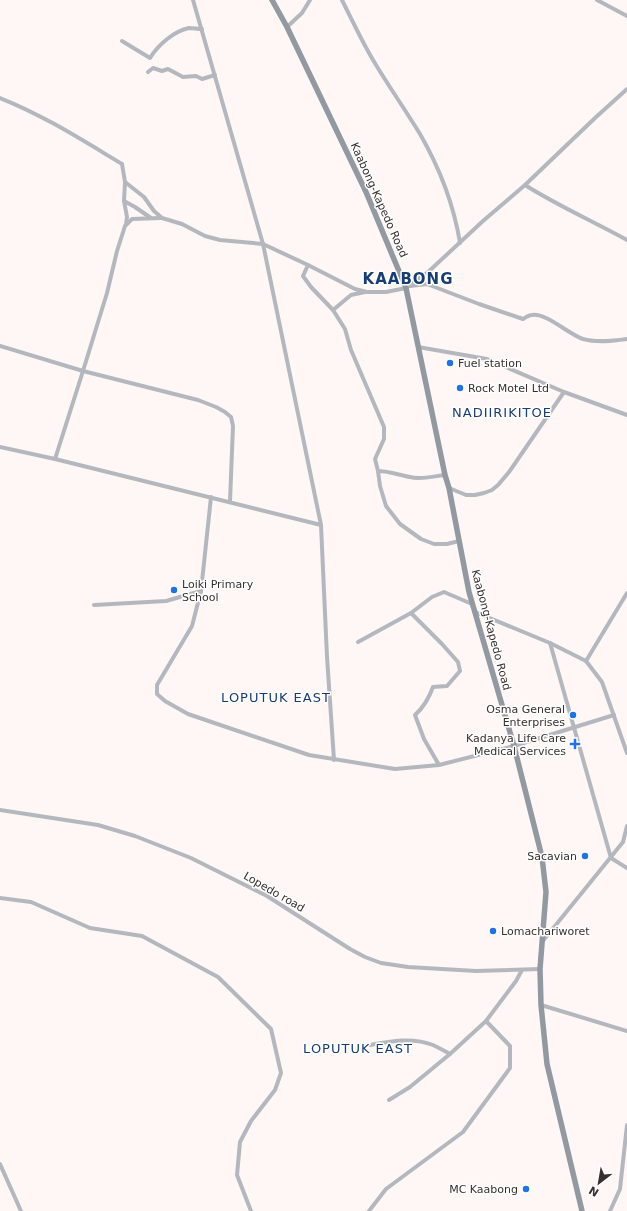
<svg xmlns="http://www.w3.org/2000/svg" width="627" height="1211" font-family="'DejaVu Sans',sans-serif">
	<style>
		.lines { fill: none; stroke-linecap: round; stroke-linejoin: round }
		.street { stroke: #b4b8be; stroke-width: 4 }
		.secondary { stroke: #9399a1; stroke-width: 5.5 }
		.poi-dot { fill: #2372dd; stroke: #fff; stroke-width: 1.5 }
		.labels { text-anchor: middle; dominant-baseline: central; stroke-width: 3; stroke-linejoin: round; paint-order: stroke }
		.street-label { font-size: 11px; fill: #37302f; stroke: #fff }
		.poi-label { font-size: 11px; fill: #37302f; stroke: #fff; text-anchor: start }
		.quarter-label { font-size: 13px; letter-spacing: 1px; fill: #183d72; stroke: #fff }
		.district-label { font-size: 15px; font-weight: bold; letter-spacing: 1px; fill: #183d72; stroke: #fff }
	</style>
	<rect width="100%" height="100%" fill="#fef7f5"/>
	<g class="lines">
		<g class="street">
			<polyline points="193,0 263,244 321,525 327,657 334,760"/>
			<path d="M342,0C353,22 363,44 376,65C390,88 406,111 420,134C439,167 454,206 460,243"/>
			<polyline points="597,0 627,16"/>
			<polyline points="287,27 302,13 310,0"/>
			<path d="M122,41L150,58C158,45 174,31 189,28C193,28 198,29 202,29"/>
			<polyline points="148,72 153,68 162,71 168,69 183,77 196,76 202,79 215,75"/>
			<path d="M0,98C43,115 82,140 122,164L125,182L144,197L154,211L162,218L182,224L205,236L220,240L263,244L308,265L355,289L367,292H386L406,288L427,273L483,221L525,185L595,118L627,89"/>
			<polyline points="125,182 124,201 127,217 126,224"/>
			<path d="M525,185C558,206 593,221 627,240"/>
			<polyline points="124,201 135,207 151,218"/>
			<path d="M308,265L303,276L311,287L333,310L345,329L351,350L384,427V439L375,459L378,471C389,471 399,475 410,477C421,480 434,476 445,475"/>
			<path d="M410,286L427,284L479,304L523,319C526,317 530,315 532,315C547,313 568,334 583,339C597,343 613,341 627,339"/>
			<polyline points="333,310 351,295 365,292"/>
			<polyline points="0,346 83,371 198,400 216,407 225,412 231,417 233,426 230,501"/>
			<polyline points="418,347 487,359 564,392 627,415"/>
			<polyline points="0,447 55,459 321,525"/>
			<polyline points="55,459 83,371 107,293 117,251 125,226 132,219 161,218"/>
			<polyline points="378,471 380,486 386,506 400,524 421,539 434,544 447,544 459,541"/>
			<polyline points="449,488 466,495 475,495 484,493 492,490 498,485 509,472 564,392"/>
			<polyline points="211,497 201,591 192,626 157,685 157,694 165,701 188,714 309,755 395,769 439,765 514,746 614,715"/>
			<polyline points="94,605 166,601 201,591"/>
			<polyline points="475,612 550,643 586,661 602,682 627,753"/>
			<path d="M411,613L442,644L458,662L460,671L447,686L433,687C429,698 424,707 415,715L424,739L439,765"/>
			<polyline points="358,642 411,613 432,597 444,592 472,604"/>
			<polyline points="550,643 611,858 627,868"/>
			<polyline points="586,661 627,593"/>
			<polyline points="0,810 98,825 135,836 191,858 267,896 350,949 365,957 381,963 408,967 476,971 540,969"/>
			<polyline points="0,898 31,902 90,928 142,936 218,977 271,1029 281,1073 275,1090 251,1121 240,1142 237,1175 251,1211"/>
			<polyline points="542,942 623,842 627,826"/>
			<polyline points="541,1005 627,1031"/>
			<path d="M370,1045C391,1041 413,1037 433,1045C439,1048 445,1051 450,1054"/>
			<polyline points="389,1100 410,1087 450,1054 486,1021 516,981 522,970"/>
			<polyline points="0,1164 21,1211"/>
			<polyline points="369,1211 386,1189 463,1132 510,1068 510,1046 486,1021"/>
			<polyline points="610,1211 620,1189 627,1125"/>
		</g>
		<polyline class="secondary" points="272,0 287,27 366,192 406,288 445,475 449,488 469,592 514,746 542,857 546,892 540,969 541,1005 547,1064 582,1211"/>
	</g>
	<g class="poi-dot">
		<circle cx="450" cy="363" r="4"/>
		<circle cx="460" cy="388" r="4"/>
		<circle cx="174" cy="590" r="4"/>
		<circle cx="573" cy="715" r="4"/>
		<path d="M573 738h4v4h4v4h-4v4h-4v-4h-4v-4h4z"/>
		<circle cx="585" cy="856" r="4"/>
		<circle cx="493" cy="931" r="4"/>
		<circle cx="526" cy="1189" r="4"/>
	</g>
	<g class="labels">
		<g class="street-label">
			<text transform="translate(379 200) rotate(66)">Kaabong-Kapedo Road</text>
			<text transform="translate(491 630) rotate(75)">Kaabong-Kapedo Road</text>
			<text transform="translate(274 892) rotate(30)">Lopedo road</text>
		</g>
		<g class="poi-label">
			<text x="458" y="363">Fuel station</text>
			<text x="468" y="388">Rock Motel Ltd</text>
			<text x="182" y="584">Loiki Primary<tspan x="182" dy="13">School</tspan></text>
			<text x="565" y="709" text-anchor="end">Osma General<tspan x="565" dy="13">Enterprises</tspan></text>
			<text x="566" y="738" text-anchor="end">Kadanya Life Care<tspan x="566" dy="13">Medical Services</tspan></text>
			<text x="577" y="856" text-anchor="end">Sacavian</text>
			<text x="501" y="931">Lomachariworet</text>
			<text x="518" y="1189" text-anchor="end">MC Kaabong</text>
		</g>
		<g class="quarter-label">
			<text x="502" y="412">NADIIRIKITOE</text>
			<text x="276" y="697">LOPUTUK EAST</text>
			<text x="358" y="1048">LOPUTUK EAST</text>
		</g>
		<g class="district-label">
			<text x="408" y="279">KAABONG</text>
		</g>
	</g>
	<g transform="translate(599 1183) rotate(211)" stroke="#ffffff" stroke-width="3" paint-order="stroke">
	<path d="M0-3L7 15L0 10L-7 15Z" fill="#37302f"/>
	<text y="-6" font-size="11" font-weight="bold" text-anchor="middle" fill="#37302f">N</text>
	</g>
</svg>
